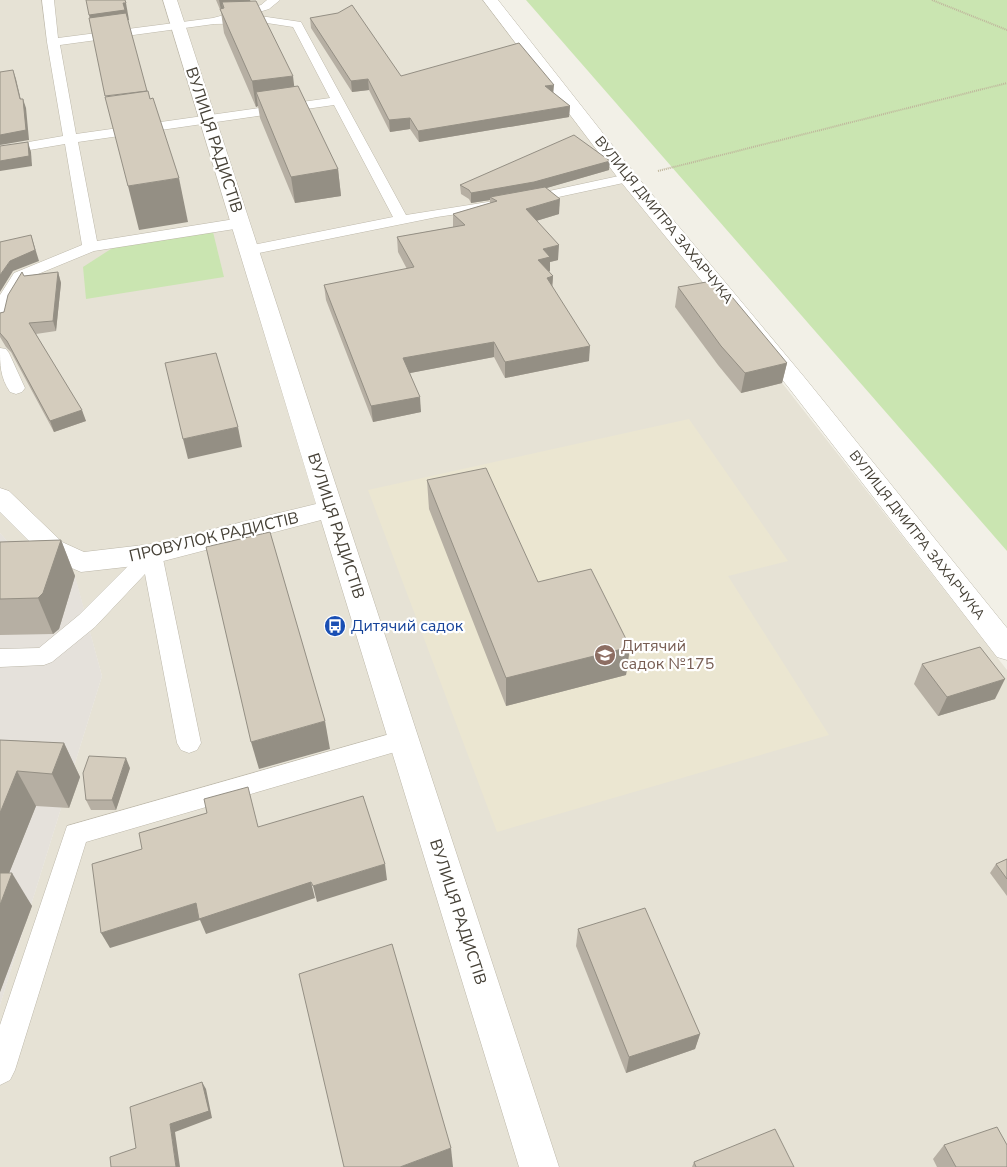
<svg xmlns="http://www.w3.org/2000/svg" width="1007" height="1167" font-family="'Nunito Sans',sans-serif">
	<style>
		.residential { fill: #e6e2d5 }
		.industrial { fill: #e5e1db }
		.education { fill: #ebe6d1 }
		.green { fill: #cae5b1 }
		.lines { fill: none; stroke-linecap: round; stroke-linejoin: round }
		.service-casing { stroke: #bdb8aa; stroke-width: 1 }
		.minor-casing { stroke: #bdb8aa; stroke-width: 1 }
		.path { stroke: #bfb59c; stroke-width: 2; stroke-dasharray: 1 1; stroke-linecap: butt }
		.service { fill: #fff; fill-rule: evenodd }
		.minor { fill: #fff; fill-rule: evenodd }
		.wall { fill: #b6afa3 }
		.shaded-wall { fill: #948f84 }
		.building { fill: #d4ccbd; stroke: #948f84 }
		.labels { text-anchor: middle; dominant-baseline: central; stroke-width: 4.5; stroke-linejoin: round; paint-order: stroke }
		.far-street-label { font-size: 14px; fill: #454036; stroke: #fff }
		.street-label { font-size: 16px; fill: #454036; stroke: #fff }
		.transit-label { font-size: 16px; fill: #164399; stroke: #fff; text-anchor: start }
		.education-label { font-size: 16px; fill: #785e54; stroke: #fff; text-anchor: start }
	</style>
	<rect width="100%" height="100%" fill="#f2f0e7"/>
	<polygon class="residential" points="0,0 482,0 486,5 1007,670 1007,1167 0,1167 0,1005 102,676 75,577 7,541 0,533"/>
	<polygon class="industrial" points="0,533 7,541 75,576 102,676 0,1005"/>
	<polygon class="education" points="689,419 788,561 728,576 829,735 497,832 368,490"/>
	<g class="green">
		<polygon points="526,0 1007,0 1007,551"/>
		<polygon points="213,232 224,277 86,299 83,267 114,247"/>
	</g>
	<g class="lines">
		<g class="service-casing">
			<g id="service">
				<path d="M42,0H54L58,38L213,18L261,5L267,0H280L269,9L242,17H267L301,22L406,215L526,196L628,174L633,175L635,178L633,181L628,182L526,204L437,217L249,255L243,253L241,250L243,247L393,217L334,105L78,142L97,241L241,218L246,220L249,223L246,226L241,228L94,251L26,279L10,305L6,322L0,323V295L14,273L82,245L65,144L0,155V147L63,136L47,42ZM267,23L293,27L330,98L76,134L60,45L214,24Z"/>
				<path d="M0,348L6,349L9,353L25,388L22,392L16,394L10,392C0,377 0,365 0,348Z"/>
				<polygon points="152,547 159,549 162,554 201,743 197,750 189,753 181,750 177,743 145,574 95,627 52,662 44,665 0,667 0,649 39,648 79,615 145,549"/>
				<polygon points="404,730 412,733 416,740 412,747 86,842 15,1070 10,1080 0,1085 0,1025 67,826"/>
			</g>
		</g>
		<g class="minor-casing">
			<g id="minor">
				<polygon points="163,0 177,0 559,1167 519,1167 321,520 152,564 81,572 44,556 0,512 0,488 9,491 62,542 84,552 152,544 316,504"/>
				<polygon points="483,0 498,0 635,174 805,378 1007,628 1007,660 997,657 789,388 621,182"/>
			</g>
		</g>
		<g class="path">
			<polyline points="932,0 1007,30"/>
			<polyline points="658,171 1007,83"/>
		</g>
		<use href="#service" class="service"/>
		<use href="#minor" class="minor"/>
	</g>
	<g class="wall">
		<polygon points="216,0 250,0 294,87 338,169 341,196 295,203 260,118 258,106 256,107 224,33 221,12"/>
		<polygon points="310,18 401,76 553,93 570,106 569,117 419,142 410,129 390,132 369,90 352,92 311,28"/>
		<polygon points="609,170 546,188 559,214 536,221 558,260 550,262 550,271 549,272 553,276 552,286 589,361 505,378 494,357 410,373 421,412 373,422 326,300 324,285 407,269 398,252 397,237 453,227 453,214 490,203 490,200 471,203 469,199 461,194 460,185"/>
		<polygon points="58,272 61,283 56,331 36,334 86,421 54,432 11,352 6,347 0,337 0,313 4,312 24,276"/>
		<polygon points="678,287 787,363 782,383 741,393 718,365 675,307"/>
		<polygon points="427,480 538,582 630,647 626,675 506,706 429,509"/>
		<polygon points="61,540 75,576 59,629 53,634 0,635 0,542"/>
		<polygon points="922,664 995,699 938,716 914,684"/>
		<polygon points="0,740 64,743 80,777 69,808 36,806 9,873 32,906 0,992"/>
		<polygon points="130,768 116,810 91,810 86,800"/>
		<polygon points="1007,859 1007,896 990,873 996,864"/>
		<polygon points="578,929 700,1034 695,1049 626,1073 576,946"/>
		<polygon points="944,1145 1007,1167 937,1167 933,1159"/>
		<polygon points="694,1162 696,1167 692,1167"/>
	</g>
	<g class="shaded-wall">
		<polygon points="219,0 250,0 251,6 224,8 222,2 224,13 221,10"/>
		<polygon points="123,3 126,3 129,20 93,32 89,15"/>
		<polygon points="13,70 16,79 23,109 20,99"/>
		<polygon points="293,76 296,101 256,92 258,106 256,107 252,81"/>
		<polygon points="368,79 369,90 352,92 351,81"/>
		<polygon points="554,85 553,96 545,86"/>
		<polygon points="23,99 26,108 29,140 0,145 0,135"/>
		<polygon points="570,106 569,117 419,142 418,131"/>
		<polygon points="410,118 410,129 390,132 389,120"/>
		<polygon points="28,142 31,152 32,166 0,171 0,161"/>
		<polygon points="610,161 609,170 533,192 490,197 490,200 471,203 471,193"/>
		<polygon points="338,169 341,196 295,203 291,177"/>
		<polygon points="179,178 188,222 139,230 128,186"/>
		<polygon points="560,199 559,214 526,224 526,209"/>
		<polygon points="31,235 39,261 13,271 0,292 0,275 10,261"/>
		<polygon points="559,245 558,260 550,262 550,271 537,274 538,260 543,249"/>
		<polygon points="58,272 61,283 56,331 53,321"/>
		<polygon points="553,276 552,291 547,278"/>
		<polygon points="494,342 494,357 405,374 403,358"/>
		<polygon points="590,346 589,361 505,378 505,362"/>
		<polygon points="787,363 782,383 741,393 745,373"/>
		<polygon points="420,397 421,412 373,422 371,406"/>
		<polygon points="82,410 86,421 54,432 50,421"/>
		<polygon points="238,427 242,447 188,459 183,439"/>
		<polygon points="61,540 75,576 59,629 53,634 38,598"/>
		<polygon points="630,647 626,675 506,706 506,678"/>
		<polygon points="1005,679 995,699 938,716 947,697"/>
		<polygon points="325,721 330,749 259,769 251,742"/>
		<polygon points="64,743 80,777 69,808 52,774"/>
		<polygon points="126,758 130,768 116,810 112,800"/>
		<polygon points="17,771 36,806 0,896 0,813"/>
		<polygon points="385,864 387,880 317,902 313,886"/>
		<polygon points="12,873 32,906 0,992 0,905"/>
		<polygon points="311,882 315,898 206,934 200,920 110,948 101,933 196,903"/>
		<polygon points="700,1034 695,1049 626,1073 629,1057"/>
		<polygon points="202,1082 206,1089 212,1118 175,1132 180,1167 176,1167 170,1124"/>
		<polygon points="451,1148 453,1167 400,1167"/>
	</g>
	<g class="building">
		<polygon points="86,0 125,0 126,3 123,3 125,10 89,15"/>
		<polygon points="256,1 293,76 252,81 220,9 224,8 222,2"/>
		<polygon points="352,5 401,76 519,43 554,85 545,86 570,106 418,131 410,118 389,120 368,79 351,81 310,18 338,13"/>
		<polygon points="126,13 147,91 105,96 89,18"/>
		<polygon points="13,70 20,99 23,99 26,130 0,135 0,72"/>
		<polygon points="298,86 338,169 291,177 256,92"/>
		<polygon points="148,91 150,99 153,98 179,178 128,186 105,97"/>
		<polygon points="574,135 610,161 534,182 471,193 469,190 460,185"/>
		<polygon points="28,142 29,156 0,161 0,146"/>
		<polygon points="545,187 560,199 526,209 559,245 543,249 550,257 538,260 553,276 547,278 590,346 505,362 494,342 403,358 420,397 371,406 324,285 414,267 397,237 465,225 453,214 497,201 490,197"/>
		<polygon points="31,235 35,250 10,261 0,275 0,242"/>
		<polygon points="22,272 24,276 58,272 53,321 29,323 82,410 50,421 7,341 0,333 0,313 4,312 8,295"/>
		<polygon points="718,280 787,363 745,373 721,346 678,287"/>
		<polygon points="216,353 238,427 183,439 165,363"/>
		<polygon points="486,468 538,582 591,569 630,647 506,678 427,480"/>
		<polygon points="270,532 325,721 251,742 206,547"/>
		<polygon points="61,540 43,593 38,598 0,599 0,542"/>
		<polygon points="980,647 1005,679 947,697 922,664"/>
		<polygon points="0,740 64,743 52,774 17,771 0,813"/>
		<polygon points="89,756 126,758 112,800 86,800 83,773"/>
		<polygon points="248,787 258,827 363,796 385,864 313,886 311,882 199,919 196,903 101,933 92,864 142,849 139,833 207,813 204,799"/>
		<polygon points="1007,859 1007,879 996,864"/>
		<polygon points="0,873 12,873 0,905"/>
		<polygon points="645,908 700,1034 629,1057 578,929"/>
		<polygon points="392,944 451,1148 400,1167 344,1167 299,974"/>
		<polygon points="202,1082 209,1111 170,1124 176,1167 111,1167 110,1157 136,1148 130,1107"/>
		<polygon points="997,1127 1007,1145 1007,1167 956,1167 944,1145"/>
		<polygon points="775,1129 794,1167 696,1167 694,1162"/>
	</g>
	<defs>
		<g id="bus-disc" transform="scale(1.125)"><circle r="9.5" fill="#1a4fb4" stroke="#fff"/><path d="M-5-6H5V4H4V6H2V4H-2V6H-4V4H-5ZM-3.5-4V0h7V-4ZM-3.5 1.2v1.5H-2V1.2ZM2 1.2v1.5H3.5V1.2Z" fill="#fff"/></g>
		<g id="school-disc" transform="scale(1.125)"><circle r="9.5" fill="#8d6e63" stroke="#fff"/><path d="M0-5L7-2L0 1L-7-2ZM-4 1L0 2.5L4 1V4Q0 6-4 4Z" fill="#fff"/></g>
	</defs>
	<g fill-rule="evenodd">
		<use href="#bus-disc" x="335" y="626"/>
		<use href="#school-disc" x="605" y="655"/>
	</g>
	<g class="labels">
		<g class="far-street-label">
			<text transform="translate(664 220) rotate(51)">ВУЛИЦЯ ДМИТРА ЗАХАРЧУКА</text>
			<text transform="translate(917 535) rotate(52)">ВУЛИЦЯ ДМИТРА ЗАХАРЧУКА</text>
		</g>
		<g class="street-label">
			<text transform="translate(214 140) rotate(72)">ВУЛИЦЯ РАДИСТІВ</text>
			<text transform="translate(336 526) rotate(72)">ВУЛИЦЯ РАДИСТІВ</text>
			<text transform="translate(214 537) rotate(-13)">ПРОВУЛОК РАДИСТІВ</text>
			<text transform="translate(458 912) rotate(72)">ВУЛИЦЯ РАДИСТІВ</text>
		</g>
		<g class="transit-label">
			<text x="351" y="626">Дитячий садок</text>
		</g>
		<g class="education-label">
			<text x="621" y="646">Дитячий<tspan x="621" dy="18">садок №175</tspan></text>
		</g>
	</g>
</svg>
